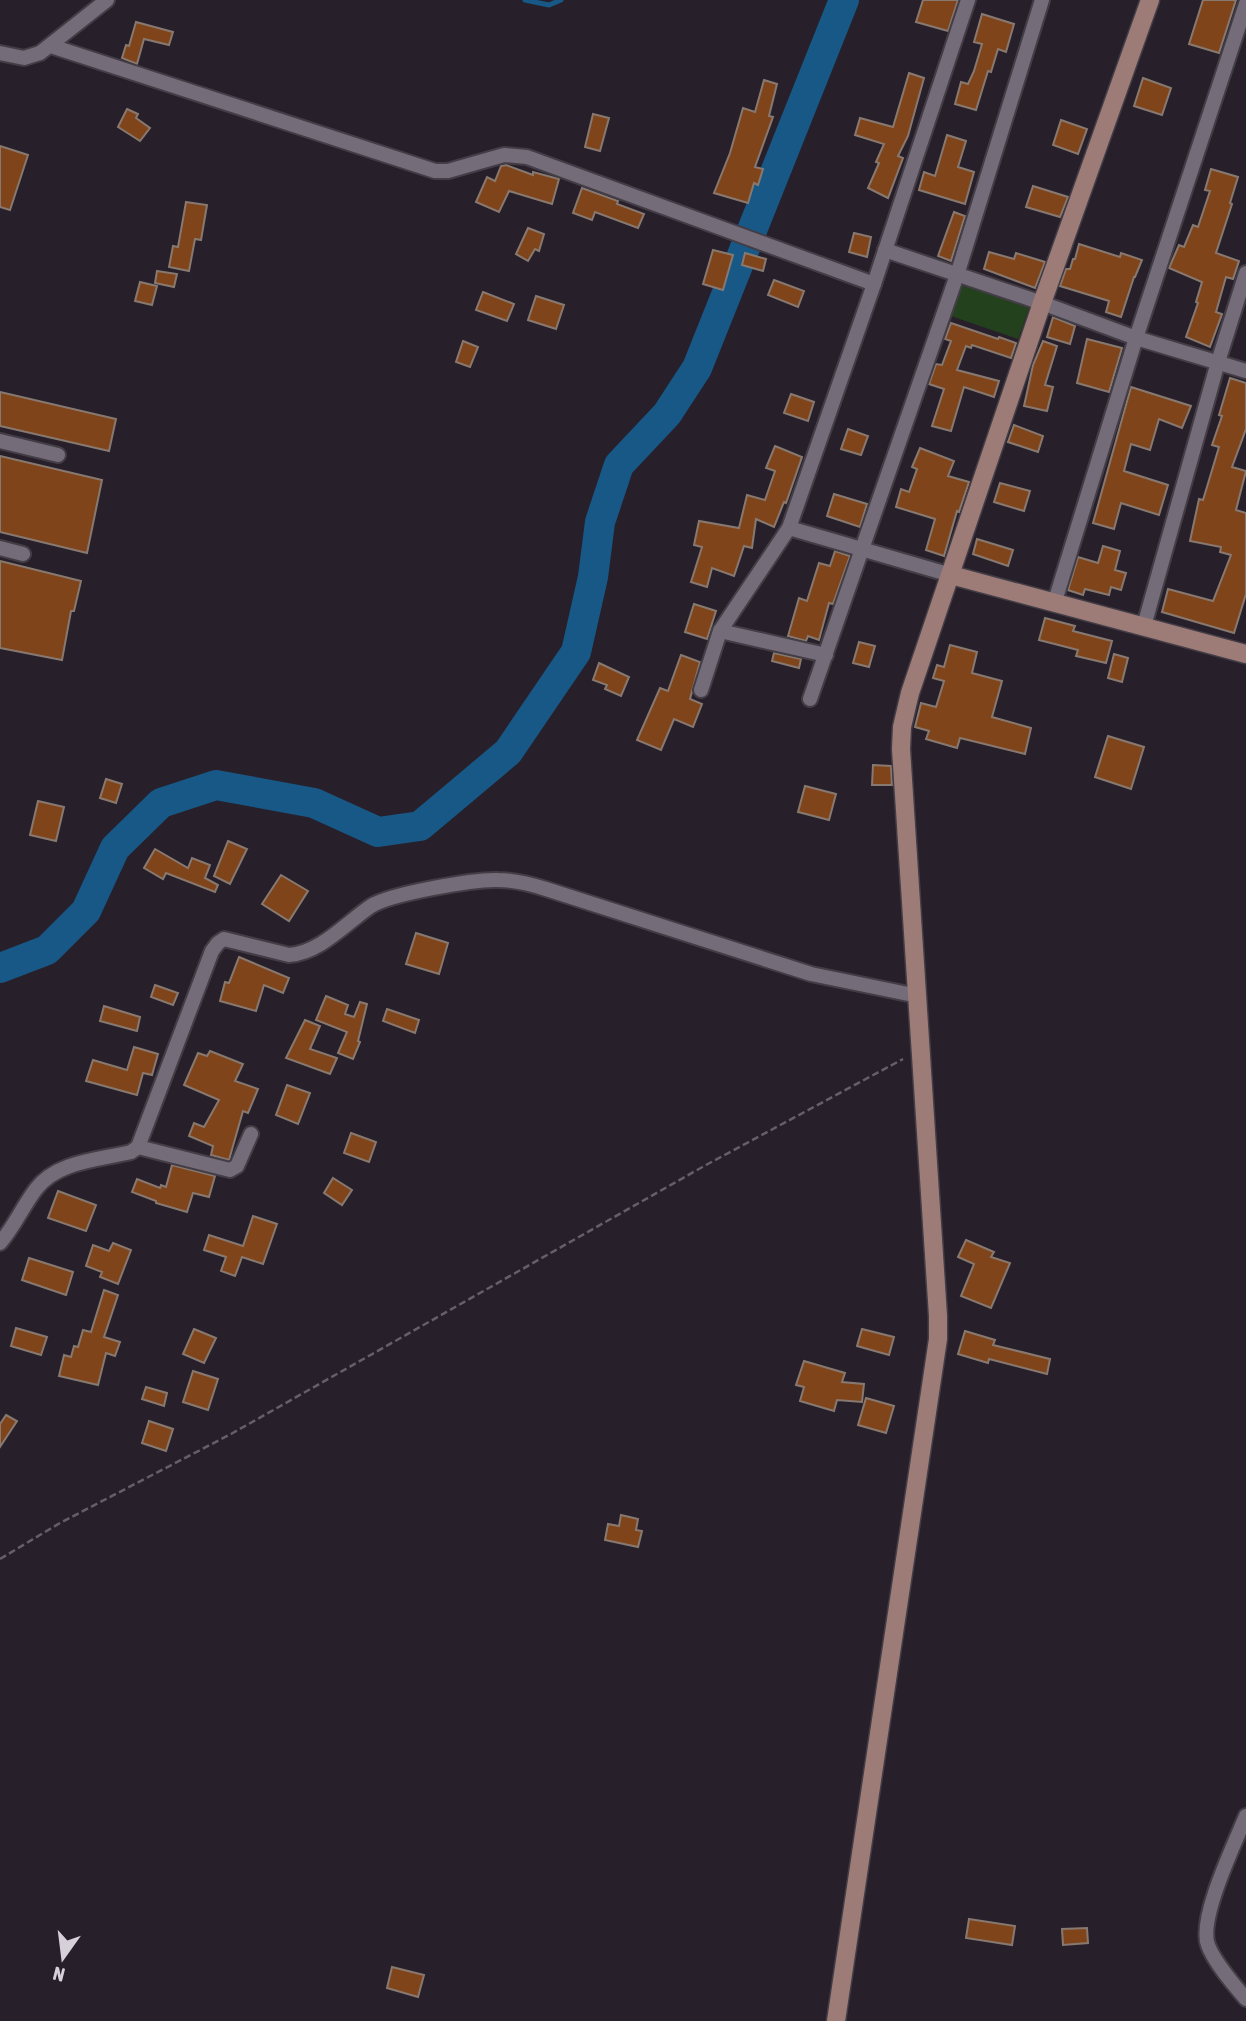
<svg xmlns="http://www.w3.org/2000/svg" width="1246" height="2021" font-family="'Asap Condensed',sans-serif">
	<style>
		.green { fill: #23411d }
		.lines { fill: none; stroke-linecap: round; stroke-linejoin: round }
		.stream { stroke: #185886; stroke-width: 5 }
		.river { stroke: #185886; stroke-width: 30 }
		.building { fill: #80441b; stroke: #887970; stroke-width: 2 }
		.street-casing { stroke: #433d46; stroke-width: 18 }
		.secondary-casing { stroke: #433d46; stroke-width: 21 }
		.path { stroke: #655f69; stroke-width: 2.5; stroke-dasharray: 7 3.5; stroke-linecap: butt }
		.street { stroke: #756c79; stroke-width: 14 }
		.secondary { stroke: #9d7c78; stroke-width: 18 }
	</style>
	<rect width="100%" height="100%" fill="#27202b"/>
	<polygon class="green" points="960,281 1030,306 1018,339 948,315"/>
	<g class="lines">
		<polyline class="stream" points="525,0 549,5 561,0"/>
		<polyline class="river" points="0,968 47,950 86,911 115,848 161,803 216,785 314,803 378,832 420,826 508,752 576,652 593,577 600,522 619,465 667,414 697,368 844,0"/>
	</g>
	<g class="building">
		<polygon points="923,0 958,0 948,31 916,22"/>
		<polygon points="1203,0 1236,0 1219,53 1189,44"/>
		<polygon points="982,14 1014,24 1006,52 998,49 991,72 988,71 976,110 955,104 961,82 968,84 974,71 982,44 974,42"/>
		<polygon points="136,22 173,32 169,45 144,39 137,64 122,58 126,45 129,46"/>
		<polygon points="909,73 924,78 908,136 898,156 903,158 888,198 868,188 879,163 876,162 884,144 855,135 860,118 893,127"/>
		<polygon points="1143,78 1171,88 1162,115 1134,106"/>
		<polygon points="764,80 777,84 769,116 773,117 755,167 763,169 758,185 754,183 748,203 714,193 730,153 743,108 755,112"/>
		<polygon points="127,109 138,114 136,118 150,128 140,141 118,127"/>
		<polygon points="593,114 609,118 600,151 585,147"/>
		<polygon points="1061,120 1087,129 1078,154 1053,145"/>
		<polygon points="947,135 966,141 958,167 974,172 965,204 919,190 924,172 935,176"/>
		<polygon points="0,146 28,155 10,210 0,207"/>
		<polygon points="506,165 533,175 533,172 559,179 552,204 509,191 499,212 476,202 487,177 495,181 501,166"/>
		<polygon points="1211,169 1238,177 1230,203 1232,204 1216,253 1239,261 1233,279 1226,277 1216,312 1222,314 1210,347 1186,337 1198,303 1196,302 1202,282 1169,268 1179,245 1184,247 1193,225 1198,227 1210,191 1205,190"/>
		<polygon points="1033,186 1068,197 1060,217 1026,207"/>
		<polygon points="582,188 618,201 617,204 644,214 638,228 595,212 592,220 573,213"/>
		<polygon points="186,202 207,205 201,240 195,239 189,271 169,267 173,246 178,247"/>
		<polygon points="954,212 965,216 951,261 938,256"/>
		<polygon points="528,228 544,234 539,251 535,249 528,261 516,254"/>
		<polygon points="854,233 871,237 867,257 849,252"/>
		<polygon points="1079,244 1120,257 1121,253 1142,260 1135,277 1134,277 1121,317 1106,312 1109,301 1060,286 1066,269 1070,269 1073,259 1075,259"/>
		<polygon points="713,250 733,255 723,290 703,284"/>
		<polygon points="989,252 1014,259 1016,253 1045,262 1035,288 984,269"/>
		<polygon points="745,253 766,259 763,271 742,265"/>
		<polygon points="157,271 177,274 174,287 155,283"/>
		<polygon points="774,280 804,291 798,307 768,295"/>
		<polygon points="140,282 157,286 152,305 135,301"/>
		<polygon points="483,292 514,304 507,321 476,310"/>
		<polygon points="536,296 564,305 556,329 528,320"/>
		<polygon points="1053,317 1075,326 1070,344 1047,337"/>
		<polygon points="951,323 998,339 999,337 1016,343 1011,358 972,345 971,348 966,346 957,370 999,381 994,397 964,387 951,431 932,426 944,389 929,384 936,364 942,365 951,341 945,339"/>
		<polygon points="1087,339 1122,348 1109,392 1077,383"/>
		<polygon points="463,341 478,347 470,367 456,362"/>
		<polygon points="1043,341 1057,346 1045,385 1053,387 1047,411 1024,406 1033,365"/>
		<polygon points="1230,378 1246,383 1246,429 1232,467 1246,471 1236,510 1246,513 1246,594 1234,633 1162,612 1168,589 1213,601 1231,555 1220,552 1221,547 1190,541 1199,499 1203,500 1219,447 1212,445 1222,416 1219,415"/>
		<polygon points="1131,387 1191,406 1182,428 1159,419 1150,450 1131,444 1124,471 1168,485 1159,515 1121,503 1114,529 1093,523"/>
		<polygon points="0,392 116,419 109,451 0,426"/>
		<polygon points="791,394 814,402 808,421 784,413"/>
		<polygon points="1014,425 1043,436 1038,452 1008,442"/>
		<polygon points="848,429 868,436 861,455 841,449"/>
		<polygon points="775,446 802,457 786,503 784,502 774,527 756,519 752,548 744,546 734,576 712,568 707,587 691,582 702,547 694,545 699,521 739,528 747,495 765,500 775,471 766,468"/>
		<polygon points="920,448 954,461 948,476 969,482 959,512 957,511 944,556 926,550 935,519 896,507 901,489 909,492 917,469 912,467"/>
		<polygon points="0,456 102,480 87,553 0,532"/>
		<polygon points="1000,483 1030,491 1024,511 994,502"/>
		<polygon points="834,494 867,504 860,527 827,516"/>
		<polygon points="977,539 1013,550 1008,566 973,554"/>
		<polygon points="1103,546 1120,551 1115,570 1126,573 1121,590 1111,587 1109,595 1085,589 1083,595 1068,590 1078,557 1098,563"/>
		<polygon points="835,551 850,556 833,604 829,603 819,640 808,636 806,641 788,636 799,598 807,601 819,563 830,566"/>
		<polygon points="0,561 81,581 74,611 71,611 62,660 0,648"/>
		<polygon points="694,604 716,611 707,639 685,632"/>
		<polygon points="1045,618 1075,626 1073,631 1112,641 1106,663 1076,656 1078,650 1039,640"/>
		<polygon points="859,642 875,646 869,667 853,663"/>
		<polygon points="950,645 977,652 972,673 1002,681 992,717 1031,728 1025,754 960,738 957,748 926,739 929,731 915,727 921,703 936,707 944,681 933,678 937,665 944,667"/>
		<polygon points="774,653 801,659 799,668 772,661"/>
		<polygon points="1114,654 1128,658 1122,682 1108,678"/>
		<polygon points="681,655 700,662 690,699 702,704 693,727 674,719 661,750 637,740 660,688 668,691"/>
		<polygon points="599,663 629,677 621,696 605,689 607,685 593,680"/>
		<polygon points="1108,736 1144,747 1131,789 1095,777"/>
		<polygon points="873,765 891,766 892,785 872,785"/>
		<polygon points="106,779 122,784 116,803 100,798"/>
		<polygon points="805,786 836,794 829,820 798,812"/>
		<polygon points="38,801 64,807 56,841 30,835"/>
		<polygon points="228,841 247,849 230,884 214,876"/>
		<polygon points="155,849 188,868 192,858 210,865 205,878 218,885 215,892 166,873 163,879 144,868"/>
		<polygon points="281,875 308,891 289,921 262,904"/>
		<polygon points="416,933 448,943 439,974 406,964"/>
		<polygon points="239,957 289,978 283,993 264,985 256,1011 220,1001 225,982 229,983"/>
		<polygon points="155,985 178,993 173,1005 151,997"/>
		<polygon points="326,996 348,1005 345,1014 354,1017 360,1002 367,1004 358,1041 360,1042 353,1059 338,1053 347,1032 316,1020"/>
		<polygon points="104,1006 140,1017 137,1031 100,1021"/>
		<polygon points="387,1009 419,1020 415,1033 383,1021"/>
		<polygon points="305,1020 320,1026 310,1049 337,1058 330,1074 286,1058"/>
		<polygon points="134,1047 158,1054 152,1075 143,1073 137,1095 86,1081 93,1060 127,1070"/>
		<polygon points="210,1051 243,1064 235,1081 258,1089 248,1113 243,1111 229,1160 211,1155 213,1146 189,1136 194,1123 204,1127 219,1100 184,1085 198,1053 207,1056"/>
		<polygon points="287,1085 310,1093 298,1124 276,1115"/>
		<polygon points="351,1133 376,1142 369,1162 344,1153"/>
		<polygon points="172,1165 215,1176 209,1197 193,1193 187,1212 156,1203 156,1201 132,1192 137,1179 160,1188 161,1185 166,1187"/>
		<polygon points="333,1178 352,1190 342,1205 324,1193"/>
		<polygon points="58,1191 96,1205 86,1231 48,1218"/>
		<polygon points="253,1216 277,1224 263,1264 242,1257 235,1276 221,1271 226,1257 204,1250 209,1235 243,1246"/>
		<polygon points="966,1240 994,1252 991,1257 1010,1263 991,1308 961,1296 974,1264 958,1257"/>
		<polygon points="113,1243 131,1250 118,1284 100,1277 102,1272 86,1266 93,1245 109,1251"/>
		<polygon points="29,1258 73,1272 66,1295 22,1280"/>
		<polygon points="104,1290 118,1295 104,1337 120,1342 115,1356 106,1353 98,1385 59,1376 64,1355 71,1357 74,1346 78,1347 83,1330 91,1332"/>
		<polygon points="16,1328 47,1337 41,1355 11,1346"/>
		<polygon points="194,1329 216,1338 204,1363 183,1354"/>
		<polygon points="862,1329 894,1337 889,1355 857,1346"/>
		<polygon points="965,1331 995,1340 993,1345 1050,1359 1047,1374 989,1359 988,1363 958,1354"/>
		<polygon points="804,1361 845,1373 842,1382 864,1384 862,1402 837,1400 834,1411 800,1401 804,1387 796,1385"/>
		<polygon points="193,1371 218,1379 208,1410 183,1402"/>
		<polygon points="146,1387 167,1393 164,1406 142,1399"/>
		<polygon points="866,1398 894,1406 886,1433 858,1425"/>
		<polygon points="6,1415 17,1421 0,1447 0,1424"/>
		<polygon points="149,1421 173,1429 166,1451 142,1443"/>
		<polygon points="621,1515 638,1519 636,1530 642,1531 638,1547 605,1540 608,1524 619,1526"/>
		<polygon points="969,1919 1015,1926 1012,1945 966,1938"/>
		<polygon points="1087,1928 1088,1943 1063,1945 1062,1929"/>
		<polygon points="392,1967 424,1975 418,1997 387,1988"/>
	</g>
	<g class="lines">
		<g class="street-casing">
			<g id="street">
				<polyline points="51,46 435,171 448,171 504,155 527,157 874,284"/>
				<polyline points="0,53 24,58 40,53 107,0"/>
				<polyline points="885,250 1042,303 1136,338 1246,371"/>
				<polyline points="0,441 58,455"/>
				<polyline points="789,528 951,575"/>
				<polyline points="0,548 23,554"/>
				<polyline points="1055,601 1136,338 1246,4"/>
				<polyline points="1144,626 1218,362 1246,273"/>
				<polyline points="720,631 826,655"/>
				<polyline points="701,690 720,631 789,528 874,284 968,0"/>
				<polyline points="810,699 957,275 1042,0"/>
				<polyline points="138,1147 230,1170 237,1166 251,1134"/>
				<path d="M0,1243C14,1227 23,1206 36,1189C57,1161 99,1160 131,1152L138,1147L212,951L218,943L224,939L289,955C320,953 346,923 371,906C390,894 474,879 498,880C514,880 530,884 546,889L811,974L918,996"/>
				<path d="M1246,1816C1235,1843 1198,1919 1208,1945C1214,1962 1234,1985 1246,1999"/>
			</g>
		</g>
		<g class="secondary-casing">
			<g id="secondary">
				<polyline points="951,575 1246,654"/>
				<polyline points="836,2021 938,1339 938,1316 901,749 902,727 910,693 1042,303 1150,0"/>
			</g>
		</g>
		<polyline class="path" points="0,1559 60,1523 231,1434 706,1165 903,1059"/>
		<use href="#street" class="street"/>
		<use href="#secondary" class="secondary"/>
	</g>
	<g transform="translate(63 1958) rotate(194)" stroke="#27202b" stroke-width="5" paint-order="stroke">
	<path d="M0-5L12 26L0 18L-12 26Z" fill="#d6d1d9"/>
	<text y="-10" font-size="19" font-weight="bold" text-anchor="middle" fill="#d6d1d9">N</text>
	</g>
</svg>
